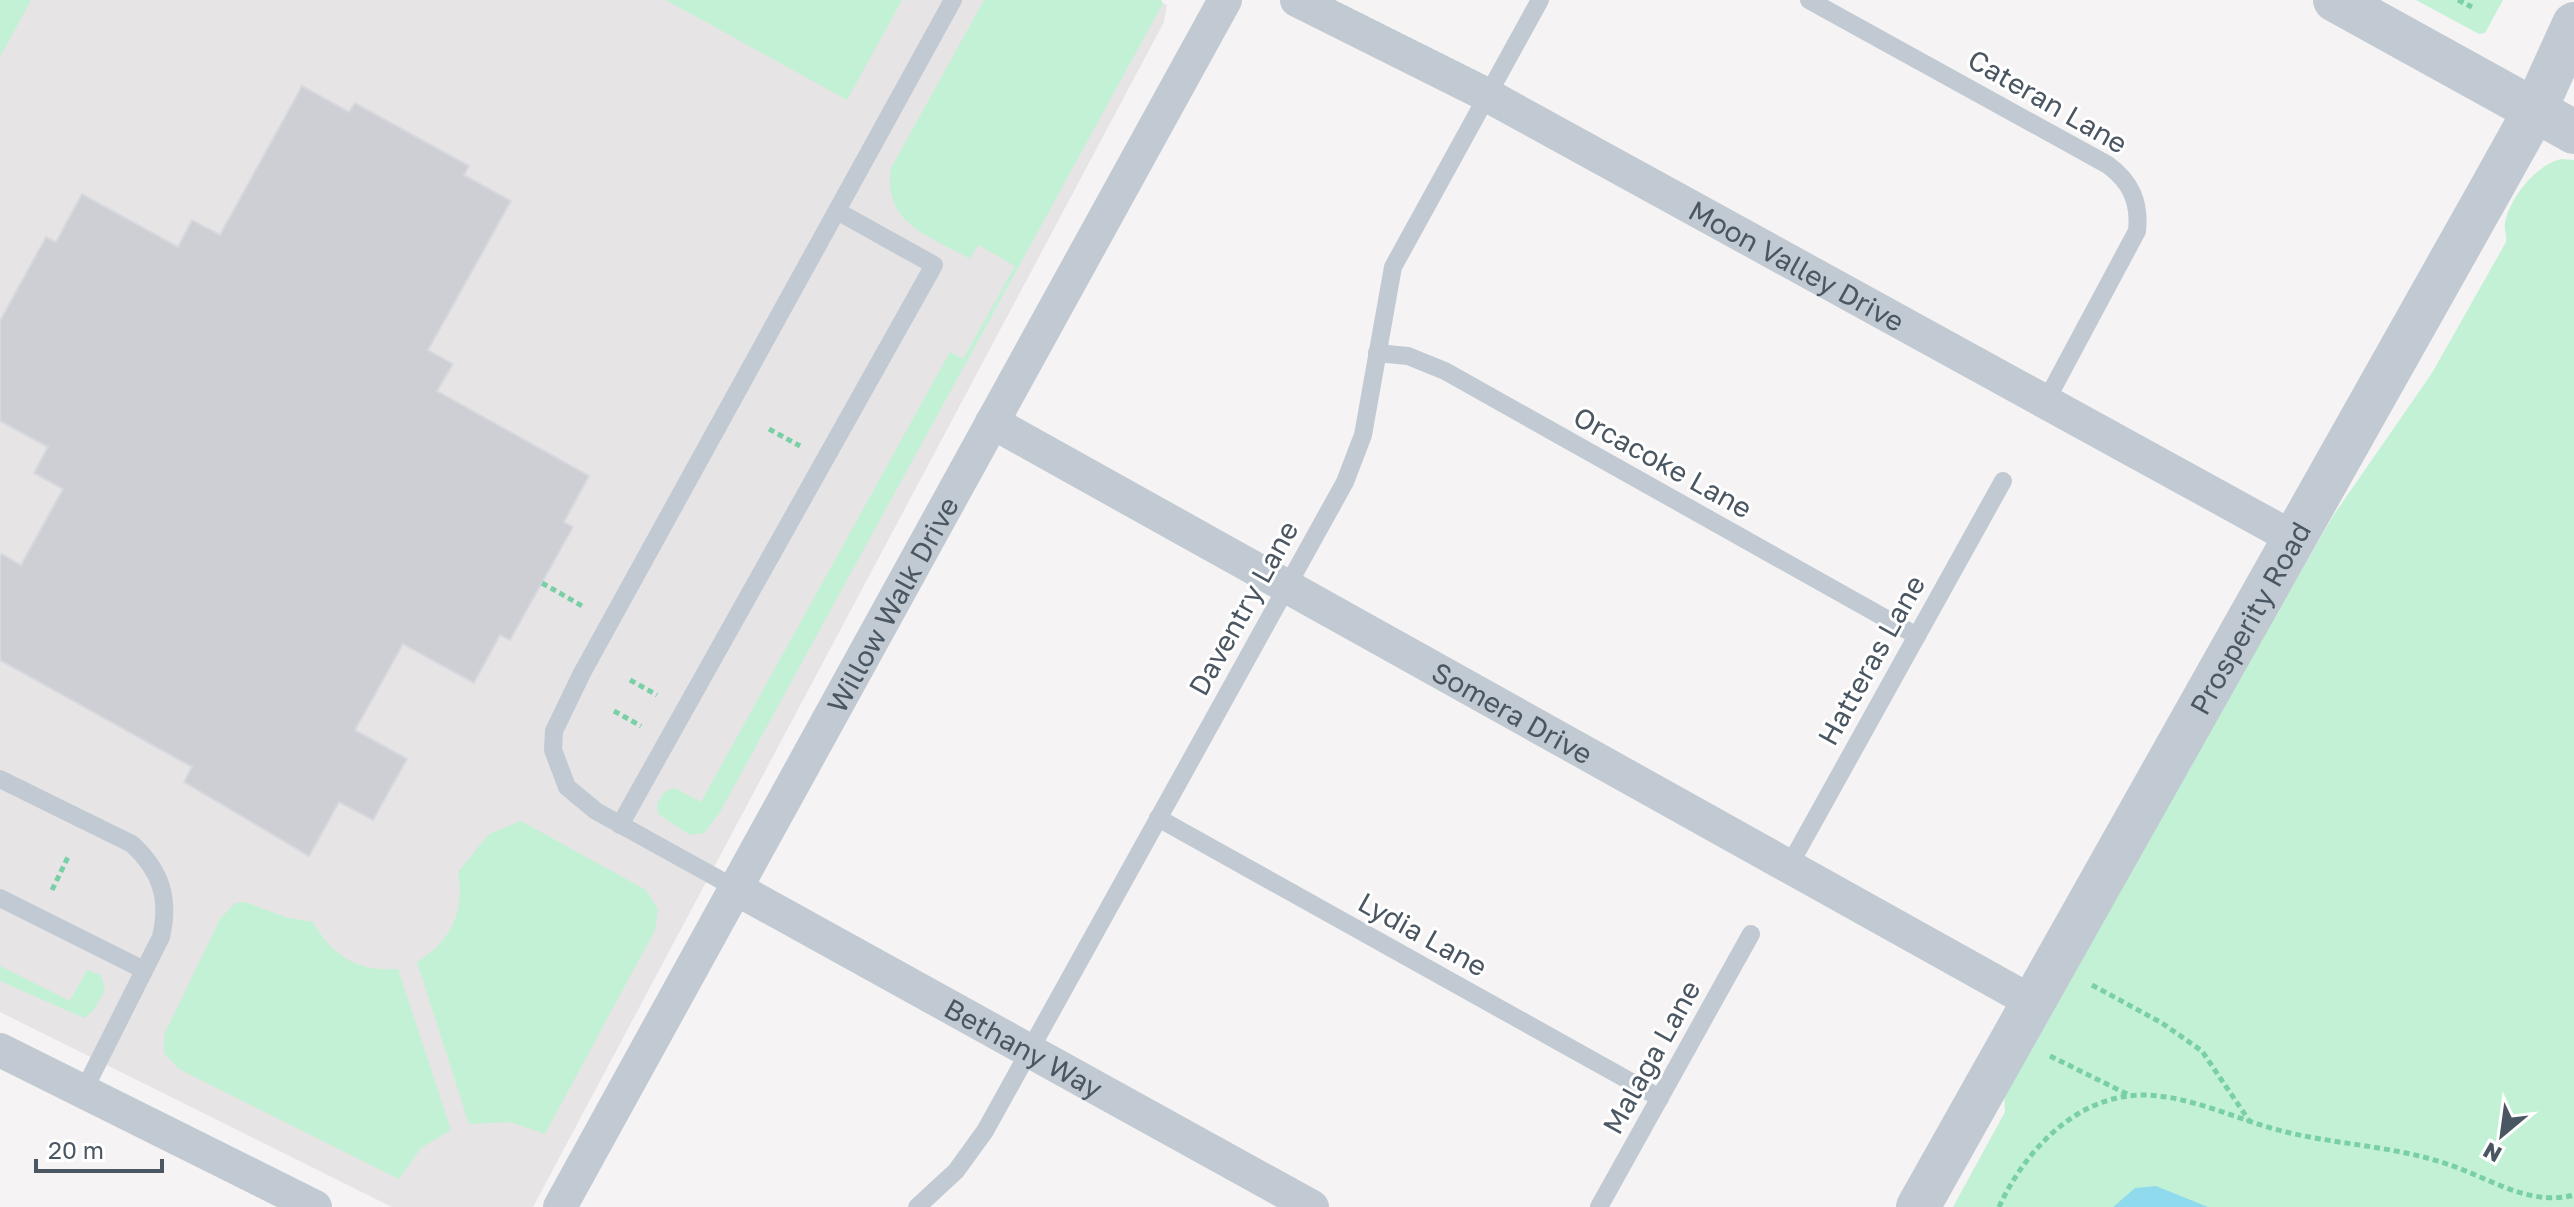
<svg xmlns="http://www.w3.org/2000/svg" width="2574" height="1207" font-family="'Golos Text',sans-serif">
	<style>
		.education { fill: #e6e4e5 }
		.green { fill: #c3f1d5 }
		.water { fill: #90daee }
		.building { fill: #cdcfd5; stroke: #d7d9de; stroke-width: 2 }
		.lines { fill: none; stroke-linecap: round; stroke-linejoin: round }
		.path { stroke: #7ad0a6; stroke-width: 5; stroke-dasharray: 6 4; stroke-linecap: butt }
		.service { stroke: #c1cad2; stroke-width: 18 }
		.minor { stroke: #c1cad2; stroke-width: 34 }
		.tertiary { stroke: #c1cad2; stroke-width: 44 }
		.labels { text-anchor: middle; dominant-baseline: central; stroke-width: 6; stroke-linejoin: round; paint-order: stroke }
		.street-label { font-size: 28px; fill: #4a5661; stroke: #fff }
	</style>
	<rect width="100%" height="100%" fill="#f5f3f3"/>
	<polygon class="education" points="0,0 1156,0 1167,5 1164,22 533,1207 392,1207 0,1012"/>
	<g class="green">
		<polygon points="0,0 31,0 0,57"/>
		<polygon points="666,0 902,0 847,100"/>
		<path d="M984,0H1161L1163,3L720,812L704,833L690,835L658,814L657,804L664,792L675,788L701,802L950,352L963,359L1015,266L978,245L970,259C930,236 882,224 891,168Z"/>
		<polygon points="2416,0 2503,0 2485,33 2479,34"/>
		<path d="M2561,159L2574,160V1207H1953L2005,1112L2004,1091L2010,1075L2333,516L2432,373L2506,242C2507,235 2504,230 2505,223C2510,197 2536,165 2561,159Z"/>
		<path d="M521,821L646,890L658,909L655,930L545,1134L510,1122L469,1124L417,962C451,941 465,912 458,872L489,834Z"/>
		<path d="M245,902L288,918L313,922C332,956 358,972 398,969L451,1130L421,1148L399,1179L179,1069L164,1053V1035L220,919L235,903Z"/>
		<polygon points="0,966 70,1001 87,970 101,975 105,990 93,1011 84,1018 0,981"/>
	</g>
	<polygon class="water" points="2156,1186 2208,1207 2113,1207 2135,1188"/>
	<polygon class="building" points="302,86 349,112 355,103 469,166 464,175 511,201 428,350 453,364 437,391 589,476 564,522 573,527 510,640 500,635 474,683 403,644 355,730 407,759 373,820 339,802 309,856 184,782 192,767 0,660 0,557 2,554 21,565 63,489 34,473 48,447 0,421 0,321 46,237 56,242 82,194 178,247 192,220 220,235"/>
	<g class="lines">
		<g class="path">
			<polyline points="2458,0 2472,7"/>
			<polyline points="769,429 800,446"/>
			<polyline points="542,583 584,607"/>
			<polyline points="630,680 657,695"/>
			<polyline points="614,711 641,726"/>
			<polyline points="52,890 69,855"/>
			<polyline points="2092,985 2162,1023 2202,1051 2250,1122"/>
			<polyline points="2050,1056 2131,1096"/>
			<path d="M1999,1207C2025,1150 2078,1094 2145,1095C2192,1096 2240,1121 2286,1132C2340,1145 2394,1146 2447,1164C2488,1177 2529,1207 2574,1195"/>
		</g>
		<g class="service">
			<path d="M1809,0L2108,165C2131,182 2140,202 2137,231L2046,401"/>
			<polyline points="1377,353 1408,356 1445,371 1917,636"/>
			<path d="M0,779L132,844C161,871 170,898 161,937L83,1092"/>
			<polyline points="1158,818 1660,1098"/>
			<polyline points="620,825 934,265 837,211"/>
			<polyline points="1789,866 2003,481"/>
			<polyline points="735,888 596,811 567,787 553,750 554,731 582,673 953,0"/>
			<polyline points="0,898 144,970"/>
			<polyline points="917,1207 956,1171 985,1131 1345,482 1363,435 1393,267 1540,0"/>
			<polyline points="1599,1207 1751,934"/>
		</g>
		<g class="minor">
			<path id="s1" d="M1297,0L1487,95L2295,539"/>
			<path id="s2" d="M992,422L2032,1002"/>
			<path id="s3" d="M735,888L1312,1207"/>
			<polyline points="0,1050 315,1207"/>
			<path id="s4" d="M560,1207L1225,0"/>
		</g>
		<g class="tertiary">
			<polyline points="2335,0 2574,132"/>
			<path id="s5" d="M1918,1207L2491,189L2535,110L2574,24"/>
		</g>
	</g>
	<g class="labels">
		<g class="street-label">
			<text transform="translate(2048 101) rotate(30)">Cateran Lane</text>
			<text stroke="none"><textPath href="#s1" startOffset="566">Moon Valley Drive</textPath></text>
			<text transform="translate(1663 462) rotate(29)">Orcacoke Lane</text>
			<text stroke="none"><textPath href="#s4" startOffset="688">Willow Walk Drive</textPath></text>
			<text transform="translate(1243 608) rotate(-61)">Daventry Lane</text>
			<text stroke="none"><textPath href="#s5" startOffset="676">Prosperity Road</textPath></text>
			<text transform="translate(1871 660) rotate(-61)">Hatteras Lane</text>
			<text stroke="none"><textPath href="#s2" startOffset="596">Somera Drive</textPath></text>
			<text transform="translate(1423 934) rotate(29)">Lydia Lane</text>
			<text stroke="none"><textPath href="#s3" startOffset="330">Bethany Way</textPath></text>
			<text transform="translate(1651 1057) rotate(-61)">Malaga Lane</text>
		</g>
	</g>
	<g transform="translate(2502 1135) rotate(209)" stroke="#ffffff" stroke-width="6" paint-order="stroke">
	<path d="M0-6L14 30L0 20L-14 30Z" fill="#4a5661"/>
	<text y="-12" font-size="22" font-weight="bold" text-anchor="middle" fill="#4a5661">N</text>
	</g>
	<path d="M36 1159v12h126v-12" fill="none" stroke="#4a5661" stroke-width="4"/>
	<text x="48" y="1159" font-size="24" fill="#4a5661" stroke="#ffffff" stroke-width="6" paint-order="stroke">20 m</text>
</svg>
